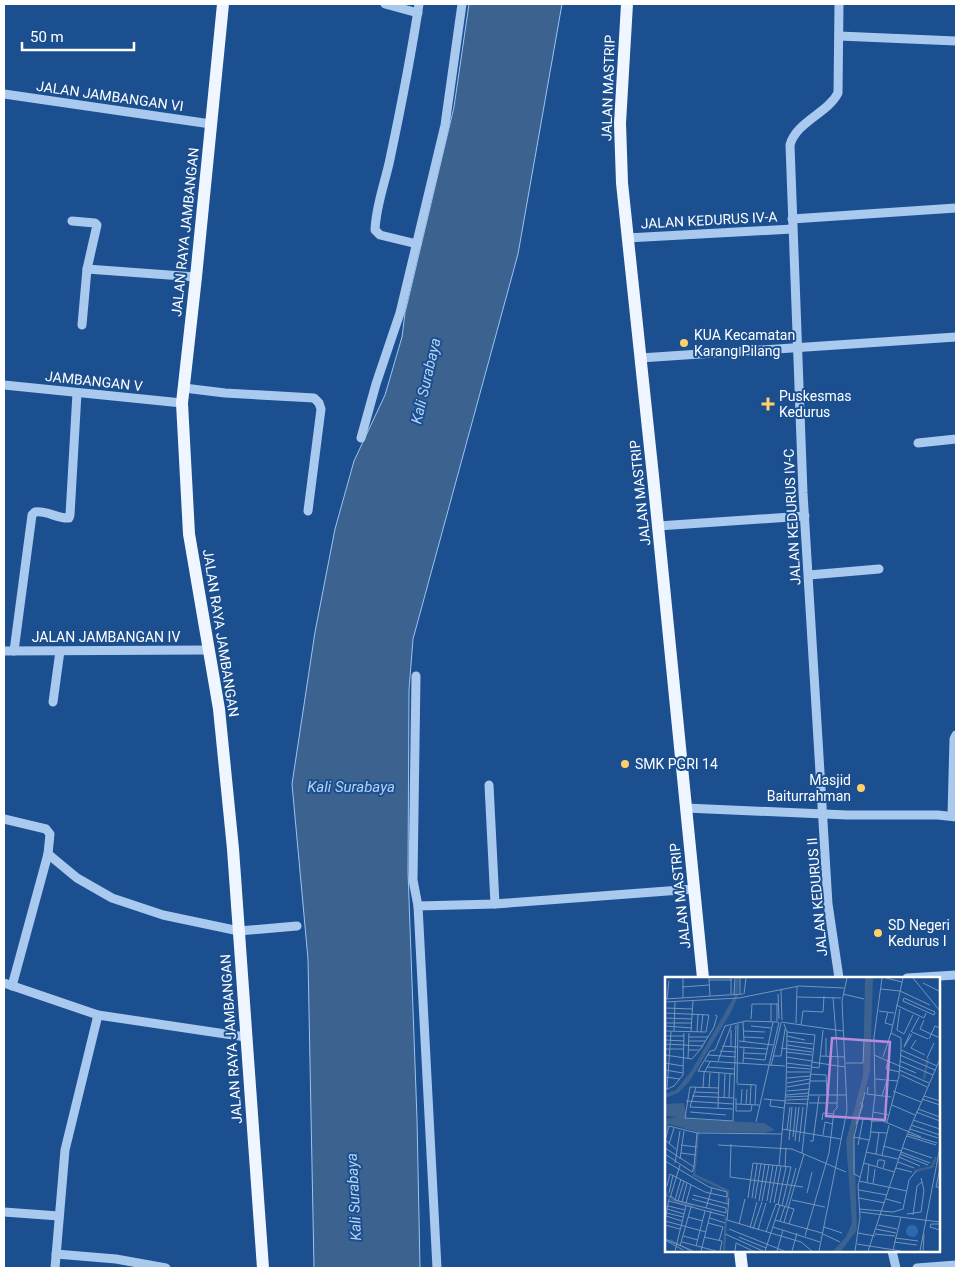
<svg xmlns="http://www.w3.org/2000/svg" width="960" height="1272" font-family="Roboto,sans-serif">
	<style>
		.water { fill: #3c6290; stroke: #9cc4f0 }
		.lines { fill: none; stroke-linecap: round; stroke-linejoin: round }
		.minor { stroke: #a9c9ee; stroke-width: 9 }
		.major { stroke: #f0f6ff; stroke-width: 12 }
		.poi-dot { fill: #ffd166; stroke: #1b4f8f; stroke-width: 2 }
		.labels { text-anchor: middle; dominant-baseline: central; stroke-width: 4; stroke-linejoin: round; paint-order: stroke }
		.street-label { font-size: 14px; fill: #fff; stroke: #1b4f8f }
		.poi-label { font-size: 14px; fill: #fff; stroke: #1b4f8f; text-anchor: start }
		.water-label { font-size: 15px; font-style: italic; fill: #b5d3f5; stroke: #1b4f8f }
		.inset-river { fill: none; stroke: #3c6290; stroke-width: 2.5 }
		.inset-road { fill: none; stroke: #7695bc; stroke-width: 1 }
		.view { fill: #b68bdc; fill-opacity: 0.15; stroke: #b68bdc; stroke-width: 2.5 }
		.inset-edge { fill: none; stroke: #fff; stroke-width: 2.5 }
	</style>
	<rect width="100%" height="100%" fill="#1b4f8f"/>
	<polygon class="water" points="469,4 562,4 518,254 413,639 409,690 408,872 417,1119 420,1268 314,1268 308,959 292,784 315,632 335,529 354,461 385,395 402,337 405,313 454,107"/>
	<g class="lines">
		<g class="minor">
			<polyline points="385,4 418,13"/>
			<path d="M839,4L838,93C828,113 796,122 790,145L803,493L828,904L839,978"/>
			<polyline points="839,36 956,41"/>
			<polyline points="4,94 211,124"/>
			<polyline points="792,219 956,208"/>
			<polyline points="72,221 95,223 97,225 87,269 82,325"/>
			<polyline points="627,238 792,229"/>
			<path d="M417,244L380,235L375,230C376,205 385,183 390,159C401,107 411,56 419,4"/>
			<polyline points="87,269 196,277"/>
			<polyline points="640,358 956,337"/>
			<polyline points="4,385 182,403"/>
			<polyline points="184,388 225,393 314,398 319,403 321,409 308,511"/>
			<polyline points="361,438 376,384 400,313 445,125 462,4"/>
			<polyline points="918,443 956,439"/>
			<polyline points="658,526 805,516"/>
			<polyline points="809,575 879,569"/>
			<polyline points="4,651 209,650"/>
			<path d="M14,651L32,515L35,512C47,510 57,519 69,518L70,515L77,393"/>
			<polyline points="416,676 413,880 418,906"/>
			<polyline points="53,702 60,651"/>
			<polyline points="489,785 495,904"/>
			<polyline points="686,808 847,815 938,815 956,817"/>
			<polyline points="952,815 954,739 956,735"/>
			<polyline points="4,819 46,829 50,834 48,854 12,986"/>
			<polyline points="48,854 77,878 112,898 163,915 239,931 297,926"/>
			<polyline points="907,978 956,975"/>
			<polyline points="4,983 98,1015 246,1037"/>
			<polyline points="4,1212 59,1216"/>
			<polyline points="892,1251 896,1268"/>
			<polyline points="56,1254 116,1259 166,1268"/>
			<polyline points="55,1268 65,1150 98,1015"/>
			<polyline points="437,1268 418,906 495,904 694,889"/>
			<polyline points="917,1268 956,1265"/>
		</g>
		<g class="major">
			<polyline points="223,4 196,277 182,403 189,534 219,709 233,849 263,1268"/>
			<polyline points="627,4 620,123 622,183 653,476 703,978"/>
			<polyline points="740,1251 742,1268"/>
		</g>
	</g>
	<g class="poi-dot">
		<circle cx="684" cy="343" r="5"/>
		<path d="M765.5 396.5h5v5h5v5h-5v5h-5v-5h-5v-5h5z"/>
		<circle cx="625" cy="764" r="5"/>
		<circle cx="861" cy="788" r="5"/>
		<circle cx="878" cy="933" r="5"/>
	</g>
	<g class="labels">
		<g class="street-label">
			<text transform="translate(608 88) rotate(-88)">JALAN MASTRIP</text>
			<text transform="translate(110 96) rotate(8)">JALAN JAMBANGAN VI</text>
			<text transform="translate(709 220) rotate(-3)">JALAN KEDURUS IV-A</text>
			<text transform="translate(185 232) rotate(-84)">JALAN RAYA JAMBANGAN</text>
			<text transform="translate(94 381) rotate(6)">JAMBANGAN V</text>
			<text transform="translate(640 493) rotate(-96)">JALAN MASTRIP</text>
			<text transform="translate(792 517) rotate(-93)">JALAN KEDURUS IV-C</text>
			<text transform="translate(221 633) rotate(81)">JALAN RAYA JAMBANGAN</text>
			<text x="106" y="637">JALAN JAMBANGAN IV</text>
			<text transform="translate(680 896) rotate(-96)">JALAN MASTRIP</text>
			<text transform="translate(817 897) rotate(-95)">JALAN KEDURUS II</text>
			<text transform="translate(231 1039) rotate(-94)">JALAN RAYA JAMBANGAN</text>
		</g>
		<g class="poi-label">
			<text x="694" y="335">KUA Kecamatan<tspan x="694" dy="16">Karang Pilang</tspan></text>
			<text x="779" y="396">Puskesmas<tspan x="779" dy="16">Kedurus</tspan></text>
			<text x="635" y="764">SMK PGRI 14</text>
			<text x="851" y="780" text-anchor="end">Masjid<tspan x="851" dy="16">Baiturrahman</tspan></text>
			<text x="888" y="925">SD Negeri<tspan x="888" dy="16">Kedurus I</tspan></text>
		</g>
		<g class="water-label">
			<text transform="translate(426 381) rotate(-77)">Kali Surabaya</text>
			<text x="351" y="787">Kali Surabaya</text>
			<text transform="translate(354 1197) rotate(-93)">Kali Surabaya</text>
		</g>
	</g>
	<g transform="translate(665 977)">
		<rect width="275" height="275" fill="#1b4f8f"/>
		<path d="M241 254a6 6 0 1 1 12 0a6 6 0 1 1-12 0Z" fill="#2e69ad"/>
		<path d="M71,1H74L73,19L66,35L24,105L13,116L0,121V117L11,113L27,93L69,20ZM200,1H208L205,94L189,156L192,253L176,274H168L181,260L187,246L181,164L198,99ZM19,126L22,142L99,146L110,153L99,156L32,155L4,147L0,161V142L12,140L0,139V127Z" fill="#3c6290"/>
		<path class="inset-river" d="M259,102L263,81M33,155L29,198L63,214L62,226M250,194L267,190L271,180M0,216L8,223L28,229M5,263L26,274M59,274L61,240"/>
		<path class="inset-road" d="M18,1V21M44,1L45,19M221,1L237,5M248,1L275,34M44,3H67M258,6L274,14M17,10L44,8M216,12L235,14M116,13L117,43M235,14L265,28M66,17V1M69,17L70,1M75,17V1M79,17L81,1M113,17L114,42M178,17L199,22M132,20L176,21M239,21L270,35L269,38L238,24ZM0,22L78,17M2,22L4,4M0,25L74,21L134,9L179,11M231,28L259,41L261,36M0,31L28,32M235,32L232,53L239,57L248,38M214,34L229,36M223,35L220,46L227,48M0,36L44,38L41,55L0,54M0,41L27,42M86,42L87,27H112M259,43L255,52L275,61M106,44V27M112,44V26M78,45L79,65M116,45L178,54M0,46H27M131,46L132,10M136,48L138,34L158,35L159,19M0,49L27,51M86,49L106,51M66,53V69M9,54L10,25M26,54L28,24M79,54L100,55M32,55L33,37M36,55L38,37M122,55L150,58L137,176M246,55L254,40M247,55L263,62M226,56L238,1M245,56L239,70L247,57M0,59H19M122,59L140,63M24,60H43M79,60L99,61M264,62L270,49L275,51M0,63L19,64M251,63L246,71L260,78M24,64H40M74,64L108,68M122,64L148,67M0,67L38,69M122,68L148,72M57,69L72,70M74,70L102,72M116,71L147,75M0,72H19M24,73H35L49,50L52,39L50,38M236,73L272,89M55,74L71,75M121,75L147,78M79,76L101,77M0,78L27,82L34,74M43,78L71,80M209,78L251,96M235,78L270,93M108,79H116L120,52M155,79L180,80M161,79V61M121,80L147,84M218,80L226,56M79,81L100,83M262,81L269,66M23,82L24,56M100,83L108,45M223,83L221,92L235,95M40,84L120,89M53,84L66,49M235,84L268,98M147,85L180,90M0,86L18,89M78,86L79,70M121,86L146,89M181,86H198L199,62M106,89L116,46M42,90L70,92M121,90L145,92M146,90L154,91L158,53M0,93L18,96M234,93L264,106M122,95H145M70,97L33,94L45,74L50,73L60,49L81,44L113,45M145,97L161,98M161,98L162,118M236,98L262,110M0,100L15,102M122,101L145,99M210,102L233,104M145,104H161M72,106L73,47M122,106L145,102M72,107L91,108L90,128M38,110L39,96L45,85M122,110L145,106M203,110L202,117L210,118M44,111L45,96M54,111L25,110L20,141L68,144L71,48M2,112L6,55M0,113L9,109L18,98L19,56M122,114L145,112M228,114L256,125M30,115L54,116M121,118L144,116M144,118H182M210,118L226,120M27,119L69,121M217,119L222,103M259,119L275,124M64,120L65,97M121,120L144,119M59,121L60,97M71,121V134H86L87,128M99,122L121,124M257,122L275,128M106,123L105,129L119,131M121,123L144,122M21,124L69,127M120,126L143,127M144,126H172M71,127L94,128M76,127L77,112M81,128L82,112M85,128L86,107M227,128L250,138M25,130L68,132M25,130L31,110M53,132L54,96M253,132L275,140M25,135L61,138M208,135L224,138M251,135L275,144M157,143L158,136L169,137M248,143L275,152M206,144H218L256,160M91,145L114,45M222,145L234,99L236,73V61L226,56M191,147L198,128L195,126M246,148L275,158M117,152L176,162M245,152L273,161M122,153L125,130M206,155L222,156M243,157L272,166M158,158L160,145L168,147M242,159L271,168M128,160L131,130M189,160L204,163M0,163L12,173M124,163L127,130M0,164L4,149L32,156L117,157M130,164L134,130M145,164H148L149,156L154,119M134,165L138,130M4,167L9,151M66,167L65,200L138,210M16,168L32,170M53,168L127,172L181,195M193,168L198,142L194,140M218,169L236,174M0,171L29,190M238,171L267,181M201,175L233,182M236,175L265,186M16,176L31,178M0,177L27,195L29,190M211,177L214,155M235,177L263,188M217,178L224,148M234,180L255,189M15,182L19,154M0,184L44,210L62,215V220L40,215L5,197L2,209M233,185L249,191M10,186L15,154M199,186L229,195M114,189L121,112L122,55L119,47M212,189L213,183H217L220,184L218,191M29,190L32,156M120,190L121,171M231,191L247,195M195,200L189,197V160L200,115M194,204L242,214M202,206L204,187M208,207L210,192M275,210H271L275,191M194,213L222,218M4,216L8,198M142,216L147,195M28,218L63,227M6,219L10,223L61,236V231L27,222M5,221L15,188M64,221L62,243L136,265L147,274M83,221L88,186L126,190L117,229M87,221L92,187M194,221L220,226M90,222L96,187M221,222L236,226M10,223L16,202M127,223L160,230M4,224L60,239M13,224L19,204M94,224L100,187M97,224L104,188M102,224L108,188M17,225L22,206M21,226L26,208M105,226L112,189M109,226L116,189M113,228L121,190M3,229L20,233M121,229L131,191M41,231L47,211M2,232L19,237M194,232L228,235L238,232L244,203L251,194M195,235L275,245M2,236L18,240M242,237L256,235L259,213L256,201M248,238L252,209L257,205M1,239L17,244M23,240L38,244M45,241L60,246M0,243L4,222M110,243L157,256M0,244L41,255M115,244L120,229M119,245L139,177M43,246L58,250L54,264M74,247L80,222M275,247H266L265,250L275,253M0,248L15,252M213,248L232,252M108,250L155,265M159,250L177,256M85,251L92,225M64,252L119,274M88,252L97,225M211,252L231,256M93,253L101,226M101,255L111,227L129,232L124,247M193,256L210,259M60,257L98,274M158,257L175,265M210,257L230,259M18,259L33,263M140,259L164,176L169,134L172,131L173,84L168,20M39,260L57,264L55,274M74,260L101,271M230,261L253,264M0,262L28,274M0,263L18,273M17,265L51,274M229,265L252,268M192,267L236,274M15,269L26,230M31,269L40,234M228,273L236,240M10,274L21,229M36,274L46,234M70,274L71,266L88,274M100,274L115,228M112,274L118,253M127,274L132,256M154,274L182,133L177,24L182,1M190,274L195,240L193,209L205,160L210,118L209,60L217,1M203,274L240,163L275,82M255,274L275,170M258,274L259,257"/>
		<path class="view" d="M167,61L225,65L220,143L161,139Z"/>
		<rect width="275" height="275" class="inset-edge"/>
	</g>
	<rect width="960" height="1272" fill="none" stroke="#ffffff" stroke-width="10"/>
	<path d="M22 42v8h112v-8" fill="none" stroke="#ffffff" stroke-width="2.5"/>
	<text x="30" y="42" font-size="15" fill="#ffffff" stroke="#1b4f8f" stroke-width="4" paint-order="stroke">50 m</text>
</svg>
